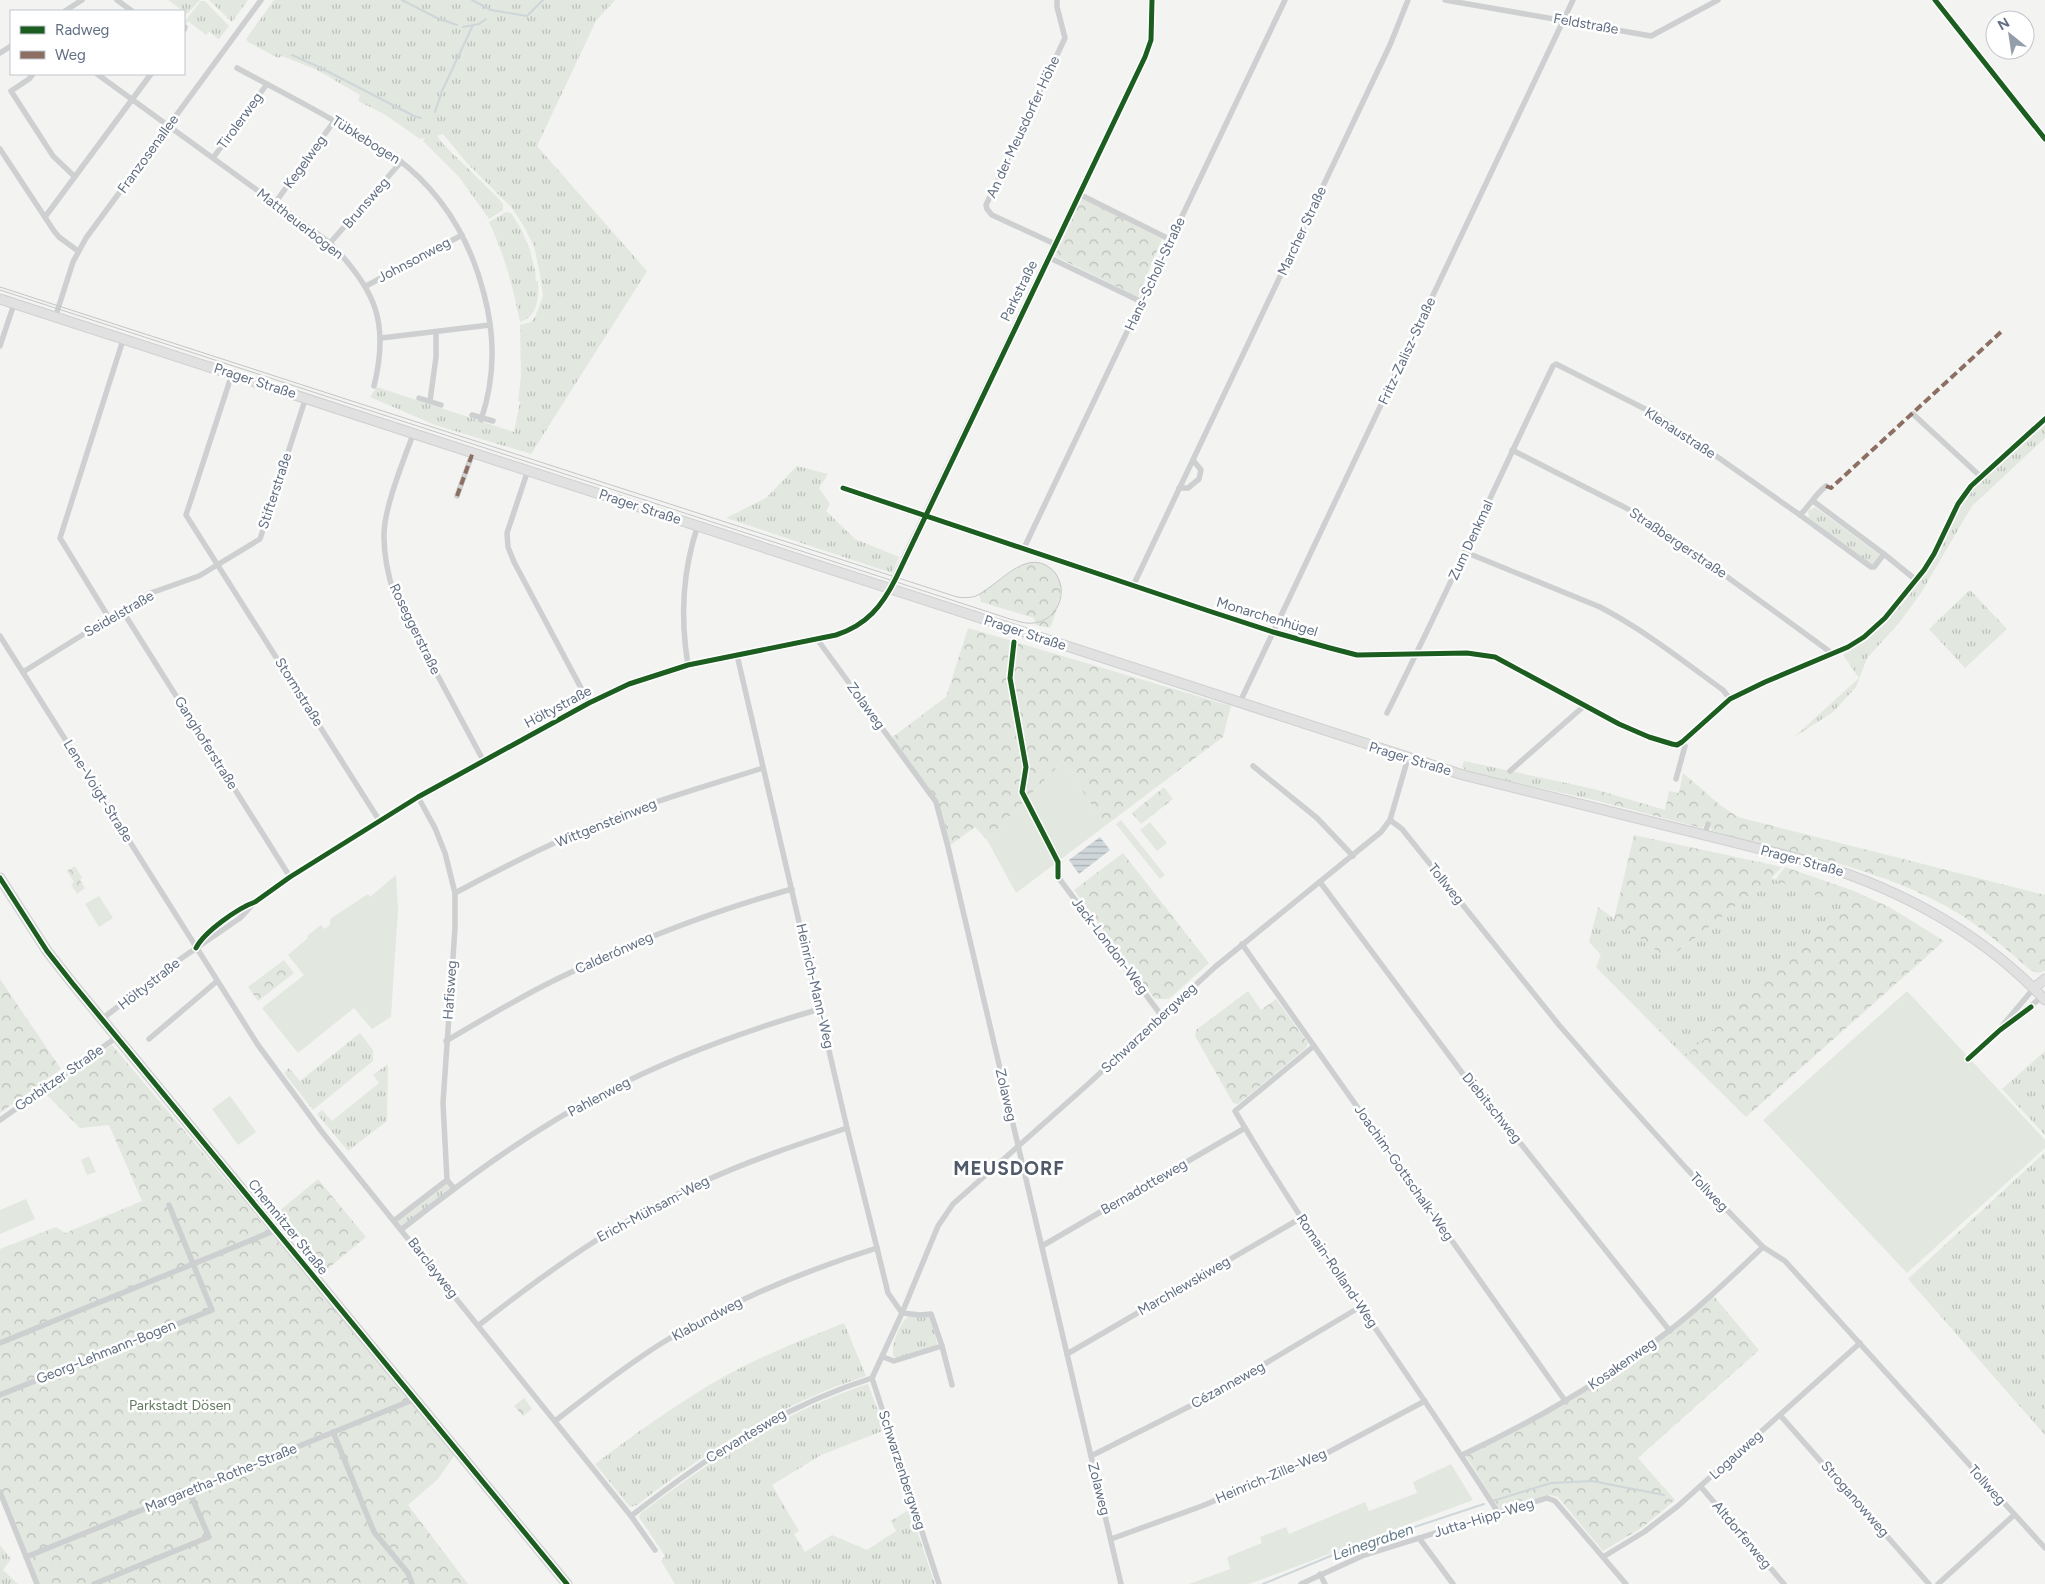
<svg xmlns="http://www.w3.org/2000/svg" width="2045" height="1584" font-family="Figtree,sans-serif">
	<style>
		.grass { fill: url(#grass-tufts) }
		.forest { fill: url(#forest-crowns) }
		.garden { fill: #e2e7df }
		.water { fill: url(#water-rules) }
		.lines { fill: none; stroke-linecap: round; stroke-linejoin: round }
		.stream { stroke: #cfd6d9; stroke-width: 2 }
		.secondary-casing { stroke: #cfd1d1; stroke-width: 11 }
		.primary-casing { stroke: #ced0d0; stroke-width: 11 }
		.minor { stroke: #cecfd0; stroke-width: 5.5 }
		.tertiary { stroke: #cecfd0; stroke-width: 7 }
		.secondary { stroke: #e1e1e2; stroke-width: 9 }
		.primary { stroke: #e1e1e2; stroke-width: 9 }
		.tram { stroke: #c4c5c6; stroke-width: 1 }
		.quiet { stroke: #8d6e63; stroke-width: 4; stroke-dasharray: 8 4; stroke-linecap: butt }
		.cycleway-casing { stroke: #fff; stroke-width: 8 }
		.cycleway { stroke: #1b5e20; stroke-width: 5 }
		.labels { text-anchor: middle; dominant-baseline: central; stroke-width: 5; stroke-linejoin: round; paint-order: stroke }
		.street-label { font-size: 14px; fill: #616f83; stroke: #fff }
		.park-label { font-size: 14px; fill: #627a60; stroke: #fff }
		.water-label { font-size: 15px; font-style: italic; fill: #617988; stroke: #fff }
		.district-label { font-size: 19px; font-weight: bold; letter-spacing: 1px; fill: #505a68; stroke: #fff }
	</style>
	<defs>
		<pattern id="grass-tufts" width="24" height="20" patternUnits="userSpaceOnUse" patternTransform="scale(1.25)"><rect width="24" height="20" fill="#e2e7df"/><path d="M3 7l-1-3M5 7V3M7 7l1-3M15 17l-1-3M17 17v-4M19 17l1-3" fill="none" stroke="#bbbfba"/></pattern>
		<pattern id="forest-crowns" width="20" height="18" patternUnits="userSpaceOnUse" patternTransform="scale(1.25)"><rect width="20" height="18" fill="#e2e7df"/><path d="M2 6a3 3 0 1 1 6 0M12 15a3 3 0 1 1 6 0" fill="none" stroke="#bbbfba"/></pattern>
		<pattern id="water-rules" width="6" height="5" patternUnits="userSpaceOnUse" patternTransform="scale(1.25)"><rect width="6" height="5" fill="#cfd6d9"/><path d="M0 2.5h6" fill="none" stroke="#abb2b5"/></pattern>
	</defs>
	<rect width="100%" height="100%" fill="#f3f4f1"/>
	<g class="grass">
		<polygon points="168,0 200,0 187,14"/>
		<polygon points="209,0 248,0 232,22"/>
		<polygon points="274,0 615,0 596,21 537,146 647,271 531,454 435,425 370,397 377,387 514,432 520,402 518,401 521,377 520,325 531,322 535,317 543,296 540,275 534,246 523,225 512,208 467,163 443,134 437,136 443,144 499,199 503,204 503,210 489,219 459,177 423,141 425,138 420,139 384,114 358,101 360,95 317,70 282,56 278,58 248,42 246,39"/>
		<polygon points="201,1 205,1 229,26 219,39 209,32 206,35 188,21 184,26 184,22"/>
		<path d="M506,212L511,213L521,229L530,250L536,275H535L536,281H538C539,297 538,317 520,322C513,286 504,254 489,222Z"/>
		<path d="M2045,425V438L1972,506L1921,593L1899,623L1867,658L1856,687L1833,712L1793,738L1859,678L1843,655C1887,627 1920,587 1944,542C1951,529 1955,514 1964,501C1980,476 2021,446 2045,425Z"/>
		<polygon points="797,466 828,474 819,488 830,504 826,511 855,539 899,557 892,573 726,518 766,498"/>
		<polygon points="1815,507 1880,555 1872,565 1809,518 1808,511"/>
		<polygon points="1970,590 2007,629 1965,668 1929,629"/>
		<polygon points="1464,761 1594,789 1590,799 1468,772 1462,767"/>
		<polygon points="1771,878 1846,906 1685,1057 1596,967 1601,955 1589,942 1598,907 1668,959"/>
		<polygon points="360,1033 373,1050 373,1061 313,1110 284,1073 289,1068 300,1081"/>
		<polygon points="2045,1051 2045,1135 2002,1089"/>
		<polygon points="388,1064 387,1121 348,1151 317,1114 322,1110 332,1121 379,1083 373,1075"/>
		<polygon points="2045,1152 2045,1435 1908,1279"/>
		<polygon points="447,1180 454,1188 402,1229 395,1220"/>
		<path d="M909,1316L929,1317L932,1319L937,1344L934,1347L898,1358L894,1357C889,1349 901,1320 909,1316Z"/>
		<path d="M844,1323L866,1376C779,1404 709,1450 637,1505L630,1507L595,1464C635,1434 675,1405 718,1380C758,1357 802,1340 844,1323Z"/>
		<path d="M868,1384L885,1430L821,1455L772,1485L799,1531L794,1534L805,1552L832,1535L867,1550L896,1531L891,1521L907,1511L911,1513L935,1584H675L661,1561L665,1556L639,1517L641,1513C713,1459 782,1412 868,1384Z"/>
		<polygon points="0,1545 11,1559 3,1570 18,1584 0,1584"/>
	</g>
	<g class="forest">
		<polygon points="1082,198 1162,239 1138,297 1055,256"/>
		<path d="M1031,562C1039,562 1047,564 1053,570C1068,586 1057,608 1051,626L1049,628L1036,625L1034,618L981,602L979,594L1020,566Z"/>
		<polygon points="968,628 1231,706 1223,737 1105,826 1063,761 987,840 975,827 948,847 936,802 890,739 946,697"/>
		<path d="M1683,773L1720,805L1738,817L2045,895V971L2037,973L2030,970C2006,948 1980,926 1951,909C1878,867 1793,853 1712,831L1710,826L1706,823L1702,828L1590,799L1594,789L1665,810L1669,791L1679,793Z"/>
		<polygon points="1164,787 1173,799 1141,824 1132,813"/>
		<polygon points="1634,835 1782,867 1771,878 1668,959 1614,919"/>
		<polygon points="1123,853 1209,963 1169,999 1155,999 1074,890"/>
		<polygon points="75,866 82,878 80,880 85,888 77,894 71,885 74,882 67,871"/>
		<polygon points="1785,867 1854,891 1891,908 1944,941 1746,1117 1685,1057 1845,906 1775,880"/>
		<polygon points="284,960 294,973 258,1001 248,987"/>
		<polygon points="0,979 61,1069 0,1113"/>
		<polygon points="1248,991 1261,1010 1276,999 1308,1043 1306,1048 1238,1104 1233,1103 1195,1036 1196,1030"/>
		<polygon points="112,1045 456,1453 438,1479 408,1505 468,1584 37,1584 0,1494 0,1249 56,1227 65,1233 142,1201 109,1125 80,1128 46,1094"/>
		<polygon points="318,1179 366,1237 325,1271 277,1213"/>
		<polygon points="1713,1295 1759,1350 1638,1458 1675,1500 1643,1527 1603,1551 1558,1497 1550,1495 1500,1510 1466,1456 1568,1403 1609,1376"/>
		<polygon points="524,1398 532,1409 523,1416 514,1406"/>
	</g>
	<g class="garden">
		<polygon points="1063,761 1105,826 1016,893 987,840"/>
		<polygon points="1121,820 1165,875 1160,879 1116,824"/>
		<polygon points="1150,822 1167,843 1157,851 1140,830"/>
		<polygon points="396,875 398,909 391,1017 372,1029 354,1008 298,1053 262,1008 304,975 288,955 308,938 307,936 321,925 324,929 330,925 330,919 368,894 370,897"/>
		<polygon points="99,896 113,918 99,927 85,904"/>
		<polygon points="1907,991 2045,1140 2045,1148 1907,1273 1763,1120"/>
		<polygon points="230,1096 256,1132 238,1145 212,1109"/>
		<polygon points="89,1156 96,1172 87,1175 81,1160"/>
		<polygon points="26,1199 35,1219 0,1234 0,1210"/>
		<polygon points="1451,1464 1473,1500 1249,1584 1189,1584 1230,1569 1227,1557 1262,1543 1260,1537 1286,1527 1289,1534 1365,1502 1369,1511 1417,1493 1413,1482"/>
	</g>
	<polygon class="water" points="1100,837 1110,850 1079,874 1069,860"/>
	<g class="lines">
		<g class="stream">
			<polyline points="402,0 437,18 457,25"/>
			<polyline points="472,0 491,10 527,16 543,0"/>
			<polyline points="463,27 479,24 486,19"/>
			<polyline points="292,55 321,68 414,116 421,118"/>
			<polyline points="435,112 442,91 473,25"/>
			<polyline points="1496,1500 1551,1483 1592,1481 1664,1495"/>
			<polyline points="1263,1584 1345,1550 1484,1504"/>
		</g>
		<g class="secondary-casing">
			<g id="secondary">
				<polyline points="0,878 47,951 73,984 567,1584"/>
				<polyline points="2034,988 2045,979"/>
			</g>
		</g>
		<g class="primary-casing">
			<path id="primary" d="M0,299L1463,775L1797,858C1891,884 1977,928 2045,1000"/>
		</g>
		<g class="minor">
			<polyline points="117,0 132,11"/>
			<polyline points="1445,0 1651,36 1718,0"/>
			<polyline points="65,11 82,0"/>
			<polyline points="184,30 185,27"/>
			<polyline points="0,53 11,46"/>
			<path d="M237,68C272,87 308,105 343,126C360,136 378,145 395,157C441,191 470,239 484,294C495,335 495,379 481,420"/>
			<polyline points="33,74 29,79 11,91 53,156 74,176"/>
			<path d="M97,74L330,243C375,289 390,322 374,386"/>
			<polyline points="0,149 54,231 59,237 78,251"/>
			<polyline points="213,158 267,84"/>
			<polyline points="1079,194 1171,240"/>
			<polyline points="275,203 335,120"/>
			<polyline points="45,217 151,74"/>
			<polyline points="330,243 401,162"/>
			<polyline points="1055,244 992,215 987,209 986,205 1065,38 1057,7 1057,0"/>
			<polyline points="1048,257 1142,302"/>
			<polyline points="366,286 462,235"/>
			<polyline points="55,318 73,262 86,238 261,0"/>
			<polyline points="381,338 490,325"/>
			<polyline points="0,346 14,304"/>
			<polyline points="232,374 186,515 379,820"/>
			<polyline points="419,398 441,405"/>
			<polyline points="430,401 436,357 436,332"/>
			<polyline points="1913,414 1980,476"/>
			<polyline points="472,415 493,421"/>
			<path d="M414,432C404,459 383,510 384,537C384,557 388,575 394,594L483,760"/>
			<polyline points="1512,450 1626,508 1660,528 1833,654"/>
			<polyline points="528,470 507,533 508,547 514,562 589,703"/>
			<polyline points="843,488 1209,611 1273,632 1330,648 1357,655 1467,653 1495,657 1619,724 1649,737 1672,744 1677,745 1682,742 1730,699 1765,682 1848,647 1864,637 1885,618 1924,570 1934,554 1958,504 1971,486 2045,419"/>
			<polyline points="1179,488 1188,488 1199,479 1201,470 1193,460"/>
			<polyline points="457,496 473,452"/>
			<polyline points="1813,501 1884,554 1916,580"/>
			<path d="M1800,515C1810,505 1815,495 1826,486"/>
			<polyline points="1024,548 1285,0"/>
			<path d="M1465,552L1600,607C1644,630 1683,661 1723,690L1730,699"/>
			<polyline points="1133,586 1390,45 1408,0"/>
			<polyline points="122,610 290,877"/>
			<polyline points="109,618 60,538 123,340"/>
			<polyline points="0,636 258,1045 322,1132 631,1516 655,1550"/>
			<polyline points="817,639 936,802 948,847 1121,1584"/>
			<polyline points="737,655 847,1128 877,1248 888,1293 902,1313"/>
			<path d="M688,665C680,617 682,572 698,525"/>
			<polyline points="23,672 148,594 199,576 260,539 306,397"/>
			<polyline points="1240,702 1573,0"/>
			<path d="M1387,713C1444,599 1497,482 1553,366L1556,364L1659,416L1800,515L1871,567H1874L1884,554"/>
			<polyline points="1253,766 1317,818 1353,856"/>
			<polyline points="1510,771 1584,706"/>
			<polyline points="1676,779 1685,746 1682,742"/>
			<polyline points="418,797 435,828 445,853 455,893 455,928 443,1103 447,1180 454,1188"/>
			<polyline points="1390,820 1402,829 1559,1025 1613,1087 1686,1168 1763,1247 1785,1261 2045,1548"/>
			<polyline points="1704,836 1708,824"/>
			<polyline points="1058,877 1161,1015"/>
			<polyline points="1320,882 1498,1121 1521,1144 1670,1331"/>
			<path d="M455,893C507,865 559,839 614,817C663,798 713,784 763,768"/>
			<polyline points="1242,944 1566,1402"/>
			<path d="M196,948C204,932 238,908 255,902L290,877L418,797L589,703L629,684L688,665L836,635C862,626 877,611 890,588"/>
			<polyline points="102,1019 176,962 240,918 255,902"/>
			<polyline points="2003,1025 2034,988"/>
			<polyline points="149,1039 216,982"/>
			<path d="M446,1041C482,1020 518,998 555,980C632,942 710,912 792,889"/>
			<path d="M1314,1046L1235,1111C1316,1249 1413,1378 1499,1514"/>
			<polyline points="1968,1059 2000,1030 2042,997"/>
			<polyline points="0,1120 117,1037"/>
			<polyline points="395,1220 447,1180"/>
			<path d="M402,1229C467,1178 533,1129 607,1091C675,1056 747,1030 820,1009"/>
			<polyline points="1042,1246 1245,1128"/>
			<path d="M479,1325C549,1270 622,1218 705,1181C751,1160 799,1144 847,1128"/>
			<polyline points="0,1343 276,1230"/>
			<polyline points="942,1346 952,1385"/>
			<polyline points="1067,1354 1301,1218"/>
			<polyline points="883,1357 894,1361 942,1346 931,1314 920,1315 902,1313"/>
			<polyline points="0,1395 212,1310 169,1205"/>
			<polyline points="1780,1415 1929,1584"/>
			<path d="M555,1421C590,1394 625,1366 662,1343C730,1301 801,1272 877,1248"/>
			<polyline points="333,1432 374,1532 408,1573 412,1584"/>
			<path d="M1462,1455C1537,1420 1604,1381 1670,1330C1703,1305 1733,1275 1763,1247"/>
			<polyline points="1091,1456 1214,1394 1360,1307"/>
			<polyline points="1701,1487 1784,1584"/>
			<polyline points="0,1492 37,1584"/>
			<path d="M631,1516C707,1457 780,1407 872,1378"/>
			<polyline points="1419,1538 1453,1584"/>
			<polyline points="1111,1539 1202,1506 1325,1454 1425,1401"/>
			<polyline points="26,1557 415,1399"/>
			<polyline points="1603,1557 1644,1532 1678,1506 1860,1343"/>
			<polyline points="1320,1574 1325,1584"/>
			<polyline points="94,1584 209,1537 189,1491"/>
			<polyline points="939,1584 872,1378 902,1313 938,1226 953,1204 1086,1086 1215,967 1381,832 1390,820 1408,758"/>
			<polyline points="1301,1584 1362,1556 1547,1498 1555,1501 1626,1584"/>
			<polyline points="1938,1584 2014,1515"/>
		</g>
		<g class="tertiary">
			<polyline points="1935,0 2045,139"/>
			<polyline points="890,588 1145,57 1151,40 1152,0"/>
		</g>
		<use href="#secondary" class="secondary"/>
		<use href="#primary" class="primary"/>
		<path class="tram" d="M0,287L957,597C964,598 970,598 976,596C998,586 1025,548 1050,568C1056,572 1060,580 1061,588C1063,604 1051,622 1033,623C1025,624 1018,621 1010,619L0,290"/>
		<g class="quiet">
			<polyline points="1826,486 1831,488 2002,331"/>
			<polyline points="457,496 473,452"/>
		</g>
		<g class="cycleway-casing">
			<g id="cycleway">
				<polyline points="1935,0 2045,139"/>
				<polyline points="843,488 1209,611 1273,632 1330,648 1357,655 1467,653 1495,657 1619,724 1649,737 1672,744 1677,745 1682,742 1730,699 1765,682 1848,647 1864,637 1885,618 1924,570 1934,554 1958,504 1971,486 2045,419"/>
				<polyline points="1014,642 1010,678 1026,767 1022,792 1058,862 1058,877"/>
				<polyline points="0,878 47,951 73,984 567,1584"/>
				<path d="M196,948C204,932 238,908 255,902L290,877L418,797L589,703L629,684L688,665L836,635C867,625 882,606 896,578L1145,57L1151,40L1152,0"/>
				<polyline points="1968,1059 2000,1030 2031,1007"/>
			</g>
		</g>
		<use href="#cycleway" class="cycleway"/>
	</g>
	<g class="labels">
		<g class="street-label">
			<text transform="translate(1586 24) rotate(10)">Feldstraße</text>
			<text transform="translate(240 121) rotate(-54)">Tirolerweg</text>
			<text transform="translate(1023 127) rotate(-65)">An der Meusdorfer Höhe</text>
			<text transform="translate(366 140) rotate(32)">Tübkebogen</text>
			<text transform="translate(148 154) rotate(-54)">Franzosenallee</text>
			<text transform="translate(305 162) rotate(-54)">Kegelweg</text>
			<text transform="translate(366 203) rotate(-49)">Brunsweg</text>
			<text transform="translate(300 224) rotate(38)">Mattheuerbogen</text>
			<text transform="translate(1302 231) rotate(-65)">Marcher Straße</text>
			<text transform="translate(414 260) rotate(-28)">Johnsonweg</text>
			<text transform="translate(1155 274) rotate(-65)">Hans-Scholl-Straße</text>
			<text transform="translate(1019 291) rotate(-64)">Parkstraße</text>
			<text transform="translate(1407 351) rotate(-65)">Fritz-Zalisz-Straße</text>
			<text transform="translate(255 381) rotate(18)">Prager Straße</text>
			<text transform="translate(1680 433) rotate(33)">Klenaustraße</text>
			<text transform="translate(275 491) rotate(-72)">Stifterstraße</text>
			<text transform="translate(640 507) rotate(18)">Prager Straße</text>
			<text transform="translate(1471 540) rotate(-65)">Zum Denkmal</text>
			<text transform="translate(1678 543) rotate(34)">Straßbergerstraße</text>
			<text transform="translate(119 614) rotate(-30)">Seidelstraße</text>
			<text transform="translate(1267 617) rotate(17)">Monarchenhügel</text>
			<text transform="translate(415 629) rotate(64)">Roseggerstraße</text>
			<text transform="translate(1025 633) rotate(18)">Prager Straße</text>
			<text transform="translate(299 692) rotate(58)">Stormstraße</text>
			<text transform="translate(866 706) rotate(54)">Zolaweg</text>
			<text transform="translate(558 707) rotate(-28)">Höltystraße</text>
			<text transform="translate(206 743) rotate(58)">Ganghoferstraße</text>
			<text transform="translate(1410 759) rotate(17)">Prager Straße</text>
			<text transform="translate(98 791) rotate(58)">Lene-Voigt-Straße</text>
			<text transform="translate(606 823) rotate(-22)">Wittgensteinweg</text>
			<text transform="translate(1802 861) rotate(15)">Prager Straße</text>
			<text transform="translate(1446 884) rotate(51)">Tollweg</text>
			<text transform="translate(1110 946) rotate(53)">Jack-London-Weg</text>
			<text transform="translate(614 953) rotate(-24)">Calderónweg</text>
			<text transform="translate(149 984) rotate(-38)">Höltystraße</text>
			<text transform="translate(815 986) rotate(77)">Heinrich-Mann-Weg</text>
			<text transform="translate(450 990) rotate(-86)">Hafisweg</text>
			<text transform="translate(1149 1028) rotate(-43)">Schwarzenbergweg</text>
			<text transform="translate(59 1078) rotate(-35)">Gorbitzer Straße</text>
			<text transform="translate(1006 1095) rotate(77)">Zolaweg</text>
			<text transform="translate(599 1097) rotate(-28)">Pahlenweg</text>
			<text transform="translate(1492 1108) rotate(51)">Diebitschweg</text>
			<text transform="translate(1404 1173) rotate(55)">Joachim-Gottschalk-Weg</text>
			<text transform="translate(1144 1187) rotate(-30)">Bernadotteweg</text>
			<text transform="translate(1709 1192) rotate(46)">Tollweg</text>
			<text transform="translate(653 1209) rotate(-28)">Erich-Mühsam-Weg</text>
			<text transform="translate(288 1227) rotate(51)">Chemnitzer Straße</text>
			<text transform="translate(433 1268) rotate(52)">Barclayweg</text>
			<text transform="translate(1337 1271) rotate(56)">Romain-Rolland-Weg</text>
			<text transform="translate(1184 1286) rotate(-30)">Marchlewskiweg</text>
			<text transform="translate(707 1319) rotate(-28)">Klabundweg</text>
			<text transform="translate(106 1352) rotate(-22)">Georg-Lehmann-Bogen</text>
			<text transform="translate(1622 1364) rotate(-35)">Kosakenweg</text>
			<text transform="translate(1228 1385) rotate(-29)">Cézanneweg</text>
			<text transform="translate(746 1436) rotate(-31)">Cervantesweg</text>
			<text transform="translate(1736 1455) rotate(-42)">Logauweg</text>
			<text transform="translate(902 1470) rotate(72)">Schwarzenbergweg</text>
			<text transform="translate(1271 1476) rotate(-23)">Heinrich-Zille-Weg</text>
			<text transform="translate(221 1478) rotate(-22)">Margaretha-Rothe-Straße</text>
			<text transform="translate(1987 1485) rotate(48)">Tollweg</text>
			<text transform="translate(1099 1489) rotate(76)">Zolaweg</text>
			<text transform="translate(1855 1499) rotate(49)">Stroganowweg</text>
			<text transform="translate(1484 1518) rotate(-17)">Jutta-Hipp-Weg</text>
			<text transform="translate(1742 1535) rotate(50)">Altdorferweg</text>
		</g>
		<g class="park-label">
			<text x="180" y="1405">Parkstadt Dösen</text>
		</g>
		<g class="water-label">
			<text transform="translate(1373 1542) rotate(-19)">Leinegraben</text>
		</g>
		<g class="district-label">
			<text x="1009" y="1168">MEUSDORF</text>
		</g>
	</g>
	<rect x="10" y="10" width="175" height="65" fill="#ffffff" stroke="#c0c5cd"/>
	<rect x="20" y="26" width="25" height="8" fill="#1b5e20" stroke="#c0c5cd"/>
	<text x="55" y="35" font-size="15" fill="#616f83">Radweg</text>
	<rect x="20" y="51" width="25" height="8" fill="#8d6e63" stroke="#c0c5cd"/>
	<text x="55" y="60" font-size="15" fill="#616f83">Weg</text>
	<g transform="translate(2010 35) rotate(330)"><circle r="24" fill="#ffffff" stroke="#c0c5cd"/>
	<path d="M0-4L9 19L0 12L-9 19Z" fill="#949eaa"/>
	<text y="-8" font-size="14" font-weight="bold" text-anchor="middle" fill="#616f83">N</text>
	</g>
</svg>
